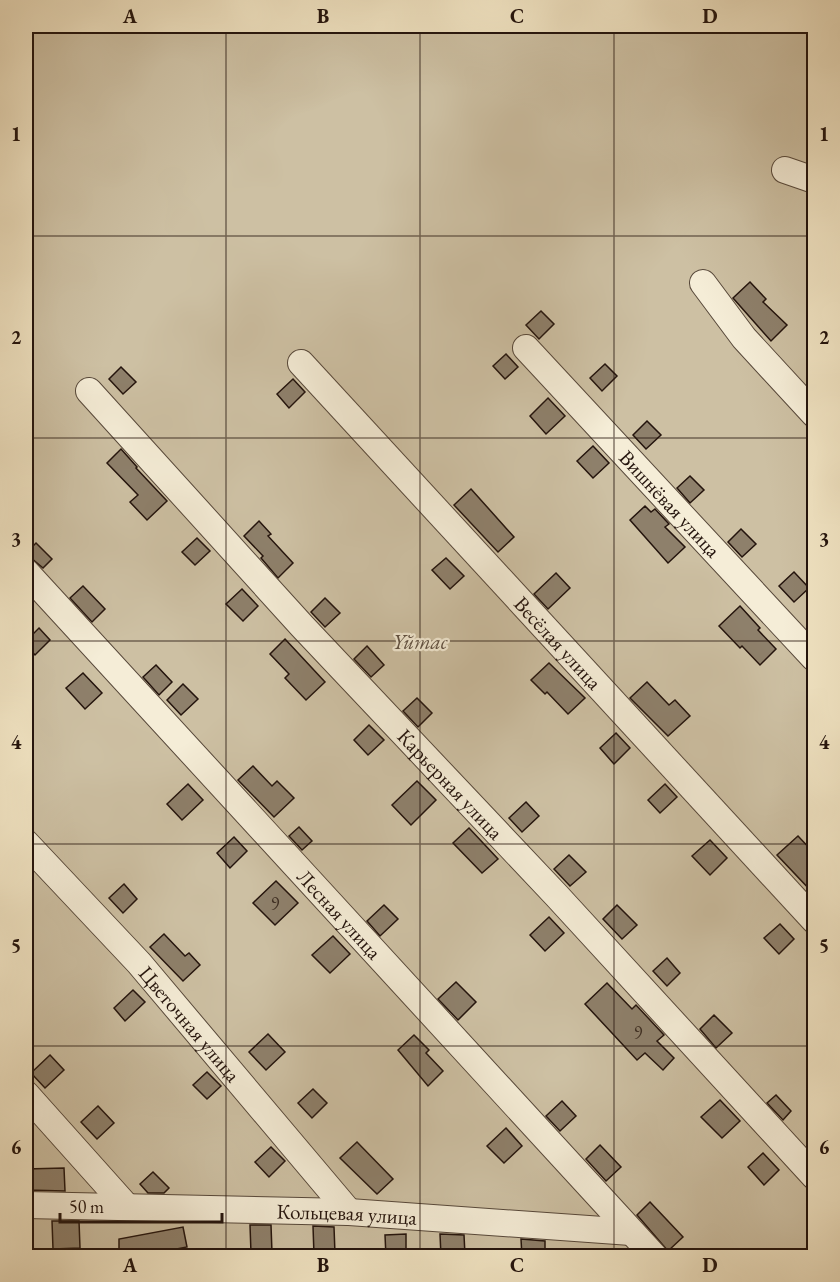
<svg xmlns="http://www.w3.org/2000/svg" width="840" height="1282" font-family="'EB Garamond',serif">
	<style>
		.green { fill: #cdc0a3; stroke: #786a58; stroke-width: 1.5 }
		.building { fill: #8e806b; stroke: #24140d; stroke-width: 1.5 }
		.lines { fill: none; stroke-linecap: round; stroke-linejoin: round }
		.minor-casing { stroke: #57483a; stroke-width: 28 }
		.minor { stroke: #f5edd7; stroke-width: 26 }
		.grid { fill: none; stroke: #24140d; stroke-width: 1.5; stroke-opacity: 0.55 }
		.labels { text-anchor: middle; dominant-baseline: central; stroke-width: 4.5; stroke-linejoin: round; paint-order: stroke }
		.number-label { font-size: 18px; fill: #3e2f24 }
		.street-label { font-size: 21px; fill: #24140d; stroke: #f5edd7 }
		.park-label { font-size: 21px; font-style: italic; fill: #5f5042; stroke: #f5edd7 }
		.neatline { fill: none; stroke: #24140d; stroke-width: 2 }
		.grid-label { font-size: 20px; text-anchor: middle; font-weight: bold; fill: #24140d }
	</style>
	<rect width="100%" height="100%" fill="#f0e3c2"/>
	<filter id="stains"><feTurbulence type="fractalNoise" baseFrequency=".00333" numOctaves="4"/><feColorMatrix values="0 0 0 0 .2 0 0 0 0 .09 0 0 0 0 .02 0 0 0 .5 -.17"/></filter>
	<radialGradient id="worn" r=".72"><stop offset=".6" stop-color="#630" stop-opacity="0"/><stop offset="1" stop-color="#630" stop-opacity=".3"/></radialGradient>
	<rect class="green" x="26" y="26" width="788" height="1230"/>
	<g class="building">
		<polygon points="750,282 766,299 763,302 787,325 771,341 733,298"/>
		<polygon points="541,311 554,324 539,339 526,325"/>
		<polygon points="506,354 518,367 505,379 493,366"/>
		<polygon points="605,364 617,376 602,391 590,378"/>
		<polygon points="121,367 136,382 123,394 109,379"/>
		<polygon points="293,379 305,392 289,408 277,394"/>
		<polygon points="548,398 565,416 546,434 530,416"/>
		<polygon points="647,421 661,435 646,449 633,435"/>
		<polygon points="593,446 609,463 593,478 577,461"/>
		<polygon points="121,449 137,467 136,468 167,501 147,520 130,502 138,495 107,463"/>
		<polygon points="690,476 704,490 690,503 677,488"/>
		<polygon points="471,489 514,537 498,552 454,505"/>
		<polygon points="645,506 651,512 655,509 669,524 665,527 685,547 668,563 630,520"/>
		<polygon points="259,521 271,534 268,536 293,563 278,578 261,558 263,556 244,536"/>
		<polygon points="741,529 756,544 742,557 728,542"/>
		<polygon points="197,538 210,551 195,565 182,552"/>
		<polygon points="36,543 52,559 43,568 31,558 26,557 26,553"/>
		<polygon points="446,558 464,576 450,589 432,570"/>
		<polygon points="794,572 809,588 794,602 779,586"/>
		<polygon points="556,573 570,588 548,609 534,594"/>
		<polygon points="83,586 105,609 92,622 70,598"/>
		<polygon points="242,589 258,606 243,621 226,604"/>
		<polygon points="325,598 340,613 325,627 311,612"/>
		<polygon points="740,606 760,628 758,630 776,649 760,665 742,646 740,648 719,626"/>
		<polygon points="39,628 50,640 35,655 26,645 26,641"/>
		<polygon points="285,639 325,682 306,700 285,678 289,674 270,654"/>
		<polygon points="367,646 384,665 371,677 354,659"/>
		<polygon points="549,663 585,698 568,714 547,692 545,694 531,680"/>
		<polygon points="156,665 172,682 159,695 143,677"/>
		<polygon points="83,673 102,693 85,709 66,688"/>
		<polygon points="647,682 669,705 675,700 690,716 668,736 630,698"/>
		<polygon points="183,684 198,699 181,715 167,700"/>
		<polygon points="417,698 432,713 418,727 403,711"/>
		<polygon points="369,725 384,740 368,755 354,740"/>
		<polygon points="616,733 630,748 614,764 600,748"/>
		<polygon points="253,766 272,786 277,781 294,798 274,817 238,780"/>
		<polygon points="417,781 436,800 411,825 392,805"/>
		<polygon points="188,784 203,800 182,820 167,804"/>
		<polygon points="665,784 677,797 660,813 648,800"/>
		<polygon points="526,802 539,816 522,832 509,818"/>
		<polygon points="299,827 312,841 302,850 289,836"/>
		<polygon points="469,828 498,859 482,873 453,843"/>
		<polygon points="798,836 814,853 807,860 814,867 814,894 777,855"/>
		<polygon points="234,837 247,851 230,868 217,853"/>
		<polygon points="710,840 727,858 710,875 692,856"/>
		<polygon points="569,855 586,872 570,886 554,869"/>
		<polygon points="276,881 298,903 275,925 253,903"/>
		<polygon points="124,884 137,899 123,913 109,898"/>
		<polygon points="384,905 398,919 380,936 367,921"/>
		<polygon points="617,905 637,925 622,939 603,919"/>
		<polygon points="549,917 564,933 545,951 530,935"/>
		<polygon points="780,924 794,939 779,954 764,938"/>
		<polygon points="164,934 185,956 189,953 200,965 183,981 150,947"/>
		<polygon points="333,936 350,954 330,973 312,955"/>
		<polygon points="667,958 680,973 667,986 653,971"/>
		<polygon points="456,982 476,1002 458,1020 438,999"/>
		<polygon points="607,983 632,1009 636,1005 664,1035 657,1041 674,1058 663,1070 645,1053 637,1060 585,1004"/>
		<polygon points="133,990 145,1002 125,1021 114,1008"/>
		<polygon points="714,1015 732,1033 716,1048 700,1029"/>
		<polygon points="268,1034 285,1052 266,1070 249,1052"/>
		<polygon points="414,1035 429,1050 426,1053 443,1071 428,1086 398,1050"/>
		<polygon points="50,1055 64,1070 45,1088 31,1073"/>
		<polygon points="207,1072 221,1086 207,1099 193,1085"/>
		<polygon points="313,1089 327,1103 312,1118 298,1103"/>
		<polygon points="776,1095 791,1111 783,1120 767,1103"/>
		<polygon points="720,1100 740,1121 722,1138 701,1117"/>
		<polygon points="562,1101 576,1116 560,1131 546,1116"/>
		<polygon points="98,1106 114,1123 97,1139 81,1122"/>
		<polygon points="506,1128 522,1146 504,1163 487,1146"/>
		<polygon points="357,1142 393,1179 377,1194 340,1158"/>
		<polygon points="600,1145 621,1167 606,1181 586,1159"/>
		<polygon points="271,1147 285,1161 269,1177 255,1162"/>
		<polygon points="763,1153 779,1170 764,1185 748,1167"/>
		<polygon points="64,1168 65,1191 27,1190 26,1169"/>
		<polygon points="153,1172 169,1188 164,1193 148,1193 140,1184"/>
		<polygon points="650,1202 683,1237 668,1251 637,1215"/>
		<polygon points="52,1221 79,1221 80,1248 53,1249"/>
		<polygon points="250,1225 271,1225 272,1253 251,1253"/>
		<polygon points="313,1226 334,1227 335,1254 314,1255"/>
		<polygon points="183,1227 187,1247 135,1257 119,1257 119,1239"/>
		<polygon points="406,1234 406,1257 386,1257 385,1235"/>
		<polygon points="440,1234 464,1235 465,1255 441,1256"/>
		<polygon points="521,1239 545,1241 545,1257 522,1257"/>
	</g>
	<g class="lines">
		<g class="minor-casing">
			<g id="minor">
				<polyline points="785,170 814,180"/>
				<polyline points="703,283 744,338 814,414"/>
				<path id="s1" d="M526,348L814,658"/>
				<path id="s2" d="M301,363L814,920"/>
				<path id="s3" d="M89,391L302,626L557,896L814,1176"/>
				<path id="s4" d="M26,572L654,1256"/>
				<path id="s5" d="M26,843L139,963L349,1212"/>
				<polyline points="26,1094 127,1207"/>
				<path id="s6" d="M26,1205L349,1212L631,1232"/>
			</g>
		</g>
		<use href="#minor" class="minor"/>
	</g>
	<path class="grid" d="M226,26V1256M420,26V1256M614,26V1256M26,236H814M26,438H814M26,641H814M26,844H814M26,1046H814"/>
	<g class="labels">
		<g class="number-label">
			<text x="275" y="903">9</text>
			<text x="638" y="1032">9</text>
		</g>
		<g class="street-label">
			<text stroke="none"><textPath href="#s1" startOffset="212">Вишнёвая улица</textPath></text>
			<text stroke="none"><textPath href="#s2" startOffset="380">Весёлая улица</textPath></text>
			<text stroke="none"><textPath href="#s3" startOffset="534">Карьерная улица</textPath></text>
			<text stroke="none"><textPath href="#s4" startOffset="464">Лесная улица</textPath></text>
			<text stroke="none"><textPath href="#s5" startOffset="244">Цветочная улица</textPath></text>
			<text stroke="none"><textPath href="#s6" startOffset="321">Кольцевая улица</textPath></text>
		</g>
		<g class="park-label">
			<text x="420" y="641">Үйтас</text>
		</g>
	</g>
	<rect width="840" height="1282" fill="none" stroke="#f0e3c2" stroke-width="66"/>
	<path d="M60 1213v9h162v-9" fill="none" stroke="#24140d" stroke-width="3"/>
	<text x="69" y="1213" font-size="18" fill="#24140d" stroke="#f5edd7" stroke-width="4.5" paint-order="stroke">50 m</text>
	<rect x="33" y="33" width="774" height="1216" class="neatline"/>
	<g class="grid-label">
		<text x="130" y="23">A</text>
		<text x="323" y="23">B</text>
		<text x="517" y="23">C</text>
		<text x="710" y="23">D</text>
		<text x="16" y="141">1</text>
		<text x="824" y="141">1</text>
		<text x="16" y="344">2</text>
		<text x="824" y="344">2</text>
		<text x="16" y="546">3</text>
		<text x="824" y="546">3</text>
		<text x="16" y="749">4</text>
		<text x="824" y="749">4</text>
		<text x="16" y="952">5</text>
		<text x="824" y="952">5</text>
		<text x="16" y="1154">6</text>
		<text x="824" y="1154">6</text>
		<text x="130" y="1272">A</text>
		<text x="323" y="1272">B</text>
		<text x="517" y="1272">C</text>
		<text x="710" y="1272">D</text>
	</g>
	<rect width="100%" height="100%" filter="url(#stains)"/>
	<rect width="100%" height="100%" fill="url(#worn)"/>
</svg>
